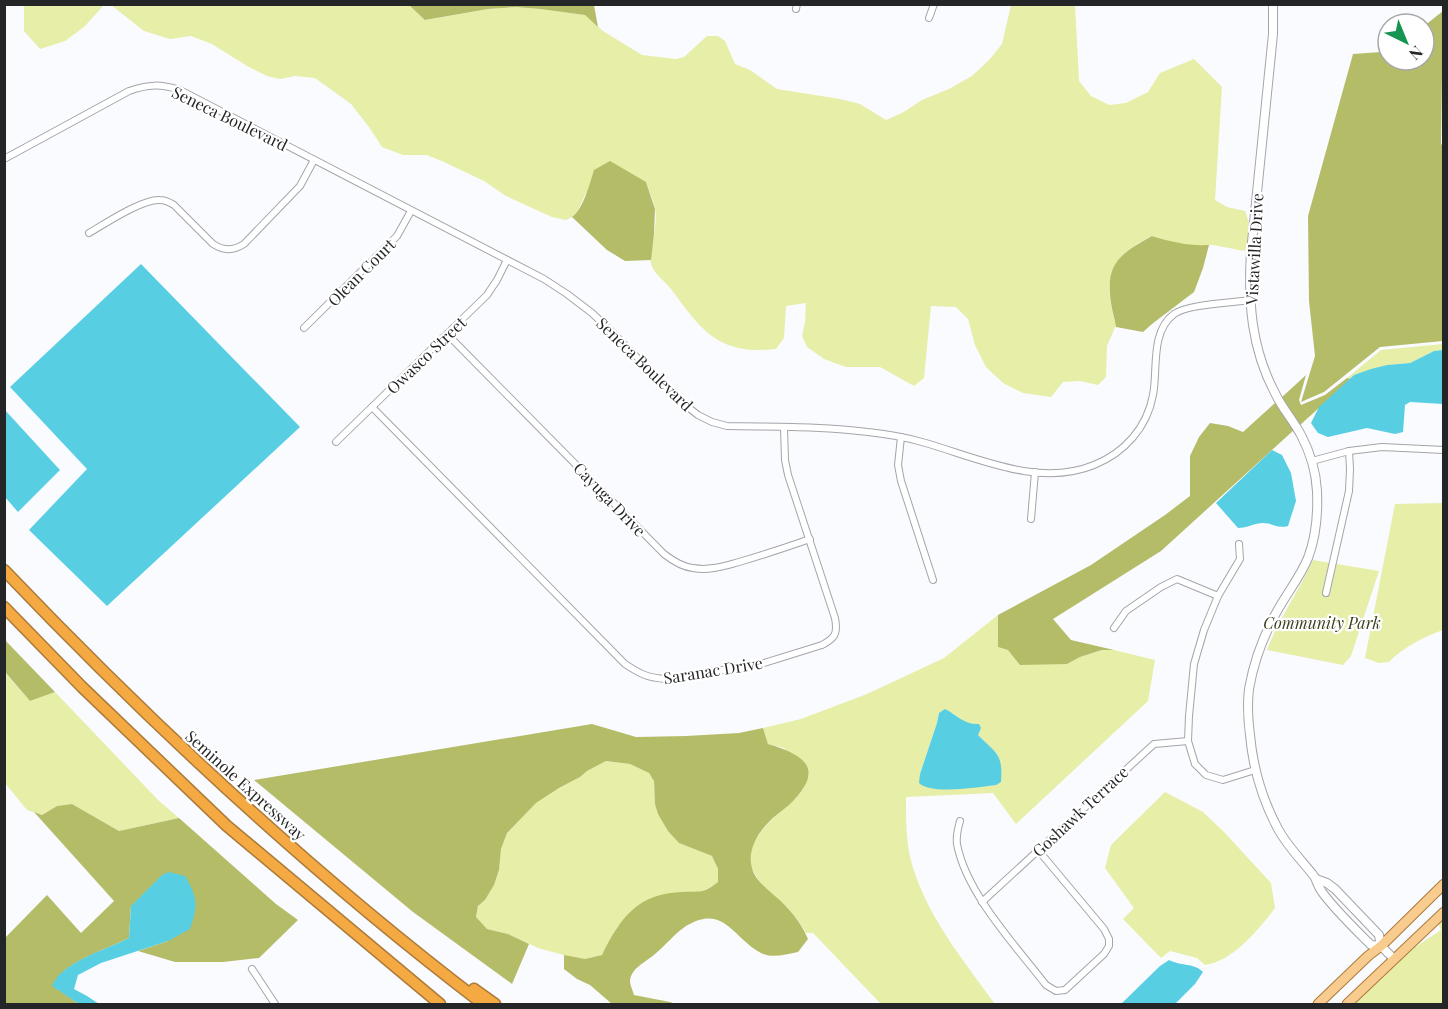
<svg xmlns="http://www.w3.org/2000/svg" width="1448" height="1009" font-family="'Playfair Display',serif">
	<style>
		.green { fill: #e6eea7; fill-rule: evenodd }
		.forest { fill: #b5bc68 }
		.water { fill: #58cee3 }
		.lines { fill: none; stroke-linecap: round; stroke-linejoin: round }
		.minor-casing { stroke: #a3a5a9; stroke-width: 8 }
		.tertiary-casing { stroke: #a3a5a9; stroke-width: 10 }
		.primary-casing { stroke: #ab7b39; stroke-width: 11 }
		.motorway-casing { stroke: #ab7b39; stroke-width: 13 }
		.minor { stroke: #fff; stroke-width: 6 }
		.tertiary { stroke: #fff; stroke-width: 8 }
		.primary { stroke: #f8cb8e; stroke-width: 9 }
		.motorway { stroke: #f4a943; stroke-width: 10 }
		.labels { text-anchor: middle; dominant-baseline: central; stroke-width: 4.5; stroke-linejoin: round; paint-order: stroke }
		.street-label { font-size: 16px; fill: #242526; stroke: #fff }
		.park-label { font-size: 16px; font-style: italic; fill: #3b3e1a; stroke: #fff }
	</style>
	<rect width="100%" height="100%" fill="#f9fbff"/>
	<g class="green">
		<polygon points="24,5 24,4 104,5 84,27 65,41 40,49 24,31"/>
		<path d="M111,5H409L426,20L488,9L516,7L540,9L585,15L603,31L642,55L676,59L684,57L707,36H718L725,41L735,64L750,70L777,89L840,99L860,104L886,120L902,113L922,100L949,89L972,76L990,59L1002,44L1011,5H1075L1079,81L1091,96L1109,105L1126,103L1148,92L1160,73L1194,59L1222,87L1215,200L1227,207L1245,211C1251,225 1251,237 1245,251L1213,245L1197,246L1174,243L1152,236C1145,240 1137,243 1131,248C1102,268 1108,296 1116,325L1107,346L1106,377L1098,385L1080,381L1063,382L1051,397L1023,393L1003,383L986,367L975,345L968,319L956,307L931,306L924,378L914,386L880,367H846L824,359L807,347L802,336L805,322L806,303L786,306L784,338L776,349C718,355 703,332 671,289C665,281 654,274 651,264C649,256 653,244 654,236C655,228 657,217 655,208C653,200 649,190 646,182L629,173L586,193L576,215L566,220L552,217L506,196L484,181L444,162L427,155H403L382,147L369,127L351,104L315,78L295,76L280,79L267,76L247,66L212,44L191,36L170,39L144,31Z"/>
		<polygon points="1443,344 1443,350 1434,351 1410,363 1387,365 1354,375 1351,379 1347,378 1381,350"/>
		<path d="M1443,503V630C1424,637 1403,647 1389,662L1379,663L1365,658L1395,504Z"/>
		<path d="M1313,560L1379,571L1351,656L1343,665L1267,650C1279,618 1299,591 1313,560Z"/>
		<path d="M998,615V647L1067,664L1080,657L1103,650H1114L1155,660L1148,701L1016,824L993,793L906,797C906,817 906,838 910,857C923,911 963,960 995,1004H881L813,933H806C800,920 787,908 777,898C773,894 769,892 765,889C761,885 758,879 755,874C734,842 784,812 801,792C805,787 806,781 809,775L784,748L768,744L763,728L801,719L867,694L944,658ZM939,713H953L961,720L971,725L978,735L997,754L996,785L940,789L920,774L937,723Z"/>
		<polygon points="4,672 30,701 55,692 158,800 179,818 119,831 72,804 57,806 42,815 27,810 5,783"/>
		<path d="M606,761L630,764L649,773L654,781L655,804L679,843L712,856L718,869V882C706,891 698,894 684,892L618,926L602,955L585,959L571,957L538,948L508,934L487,929L476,918L478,906L485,900L494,885L499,870L501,849L507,833L536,803L559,788L580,777L587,771Z"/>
		<path d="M1165,792L1203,812L1225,833L1271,883L1275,908C1259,929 1233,961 1205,965L1197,958L1170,951L1161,958L1123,919L1134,908L1105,868L1111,845Z"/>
		<polygon points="1443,918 1443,1004 1355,1004 1411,950 1441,930 1438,923"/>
	</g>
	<g class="forest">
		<polygon points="409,5 594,5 598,27 585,15 540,9 516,7 488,9 425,20"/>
		<polygon points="1443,11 1441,143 1444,150 1443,341 1380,347 1324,392 1301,402 1315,356 1309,301 1308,216 1353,54 1381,52 1388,47 1388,60 1424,60 1424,26"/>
		<path d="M610,161L646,182L655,209L654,234L651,260L625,261L607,250L572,217C583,210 590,183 594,170Z"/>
		<path d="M1152,236C1171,242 1189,246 1209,245L1203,268L1194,292L1152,324L1143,332L1116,327C1115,319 1112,311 1111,303C1105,264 1119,254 1152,236Z"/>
		<polygon points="1306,375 1299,400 1301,405 1325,395 1347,378 1351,379 1299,426 1281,398"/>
		<polygon points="1276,402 1294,430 1161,551 1053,619 1071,640 1114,650 1102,650 1080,657 1067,664 1020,665 1008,650 998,647 998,615 1091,565 1165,515 1190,496 1190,456 1199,437 1210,423 1228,426 1243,432"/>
		<polygon points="4,640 5,640 55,692 30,701 5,672"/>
		<path d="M592,724L636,737L686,736L739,733L763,728L768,744C809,756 824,771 789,805C782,811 774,816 768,823C757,834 747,852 752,868C755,880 766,888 775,896C789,908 801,922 808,939L798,952C786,954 772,959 761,953C733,938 724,903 686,926C674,934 666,945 655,954C646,962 631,968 630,981C630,985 633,991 634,995L670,1002L676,1004H612L590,985L577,979L564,969V955L585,959L602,955C620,918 638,893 683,892C700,891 703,894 718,882V869L712,856L679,843L668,831L658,814L655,804L654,781L649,773L630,764L606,761L587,771L580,777L559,788L536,803L507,833L501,849L499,870L494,885L485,900L478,906L476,917L487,929L508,934L529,944L512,984L413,912L254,780Z"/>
		<path d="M72,804L119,831L179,818L276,904L298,920L259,958L223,962H175L138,951L168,941L131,906L129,938C108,949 60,963 53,986L79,1004H5V938L47,895L81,933L114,901L34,812L42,815L57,806Z"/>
	</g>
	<g class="water">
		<polygon points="141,264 300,427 107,606 29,530 87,469 10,387"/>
		<polygon points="1443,350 1443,404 1410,402 1405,405 1403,432 1395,434 1367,428 1328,437 1318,433 1311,423 1319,407 1354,375 1371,369 1387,365 1410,363 1434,351"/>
		<polygon points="4,409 60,470 18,512 5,497"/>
		<path d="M1272,450L1282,455L1291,473L1296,501L1288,526C1275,529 1274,523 1263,523C1255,523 1247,528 1238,528L1216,503Z"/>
		<path d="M945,709C957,715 964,725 979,724L981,728L978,735C997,754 1003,754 1001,782L996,785C979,787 931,795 919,783L920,774L937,723L939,713Z"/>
		<path d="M169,872L185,876C198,898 198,906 190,929L168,941L101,963L78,975L74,989L87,996L99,1004H79L52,986C61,962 108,949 129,938L131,906L162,875Z"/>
		<path d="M1169,960C1180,966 1195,963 1203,972L1195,984L1175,1004H1121L1160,966Z"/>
	</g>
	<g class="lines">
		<g class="minor-casing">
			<g id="minor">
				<polyline points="796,9 797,4"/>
				<polyline points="929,18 934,4"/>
				<path d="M4,159L129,91C149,84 160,84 180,90L544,279L567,294L592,313L614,334L680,401L698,415L712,422L727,426C773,427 824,426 868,432C886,434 905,437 922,442C976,457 1038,488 1094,465C1124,453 1147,428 1153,395C1158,370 1150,332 1174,314C1188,304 1231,303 1250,300"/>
				<path d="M89,233C106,223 142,199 160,200C166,200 169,202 174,205L213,244C224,251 233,251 244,244L300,186L314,160"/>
				<polyline points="304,328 397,236 411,211"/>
				<path d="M447,334L664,554C673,561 682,567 693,568C709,571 724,566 739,562C763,555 787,547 810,539"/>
				<path d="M372,407L625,664C640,674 648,678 666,679L761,664L822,645C835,638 838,634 835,618L788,475L785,460L784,428"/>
				<polyline points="901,437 898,465 901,481 933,580"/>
				<polyline points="336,442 487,295 497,280 507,260"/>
				<polyline points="1312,461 1349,451 1382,447 1444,450"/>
				<polyline points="1031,519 1035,472"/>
				<polyline points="1239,544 1240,559 1218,596 1204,630 1194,664 1189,716 1188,741 1195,764 1206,775 1223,780 1255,770"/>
				<polyline points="1326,593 1349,491 1350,469 1349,451"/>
				<polyline points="1114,628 1126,611 1161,587 1177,579 1218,596"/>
				<path d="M960,821C958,828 956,837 957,844C966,893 1015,945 1046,985L1056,991L1065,990L1104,954L1109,946V939L1104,929L1038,850"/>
				<polyline points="982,902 1154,744 1188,741"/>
				<polyline points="252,969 275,1004"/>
			</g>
		</g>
		<g class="tertiary-casing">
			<g id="tertiary">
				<path d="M1273,4V34L1251,252C1248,301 1251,348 1275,393C1282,408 1293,420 1301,435C1310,452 1316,472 1317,491C1318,513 1316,537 1308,558C1299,580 1282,599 1272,621C1261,642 1253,666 1249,689C1247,705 1248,719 1250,735C1253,768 1262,799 1278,829C1288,847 1302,861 1314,876C1317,881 1318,887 1322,892C1336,911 1354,928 1371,945L1381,946"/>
				<polyline points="1316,879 1327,883 1335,889 1379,935 1381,946 1394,959"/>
			</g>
		</g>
		<g class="primary-casing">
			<g id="primary">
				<polyline points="1318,1004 1368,956 1381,946 1444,884"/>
				<polyline points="1347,1004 1444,912"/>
			</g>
		</g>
		<g class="motorway-casing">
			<g id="motorway">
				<path d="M4,570C153,726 311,873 483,1004"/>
				<polyline points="4,607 82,687 227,826 440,1004"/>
				<polyline points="474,989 495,1004"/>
			</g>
		</g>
		<use href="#minor" class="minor"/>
		<use href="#tertiary" class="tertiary"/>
		<use href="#primary" class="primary"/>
		<use href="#motorway" class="motorway"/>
	</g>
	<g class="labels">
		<g class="street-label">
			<text transform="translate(230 118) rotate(26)">Seneca Boulevard</text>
			<text transform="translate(1254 249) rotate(-87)">Vistawilla Drive</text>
			<text transform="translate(361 272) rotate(-45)">Olean Court</text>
			<text transform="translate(426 355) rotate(-44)">Owasco Street</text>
			<text transform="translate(645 364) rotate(44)">Seneca Boulevard</text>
			<text transform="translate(610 499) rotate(46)">Cayuga Drive</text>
			<text transform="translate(713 670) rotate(-9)">Saranac Drive</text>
			<text transform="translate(246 785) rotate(42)">Seminole Expressway</text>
			<text transform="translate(1080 811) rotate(-43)">Goshawk Terrace</text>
		</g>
		<g class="park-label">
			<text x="1322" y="622">Community Park</text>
		</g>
	</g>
	<rect width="1448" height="1009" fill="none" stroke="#242526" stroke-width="12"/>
	<g transform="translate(1406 42) rotate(137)"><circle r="28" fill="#ffffff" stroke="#a7a8a8" stroke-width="1.5"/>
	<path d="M0-4.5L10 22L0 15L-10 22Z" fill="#169452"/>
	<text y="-9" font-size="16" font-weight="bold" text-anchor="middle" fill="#242526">N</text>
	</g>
</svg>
